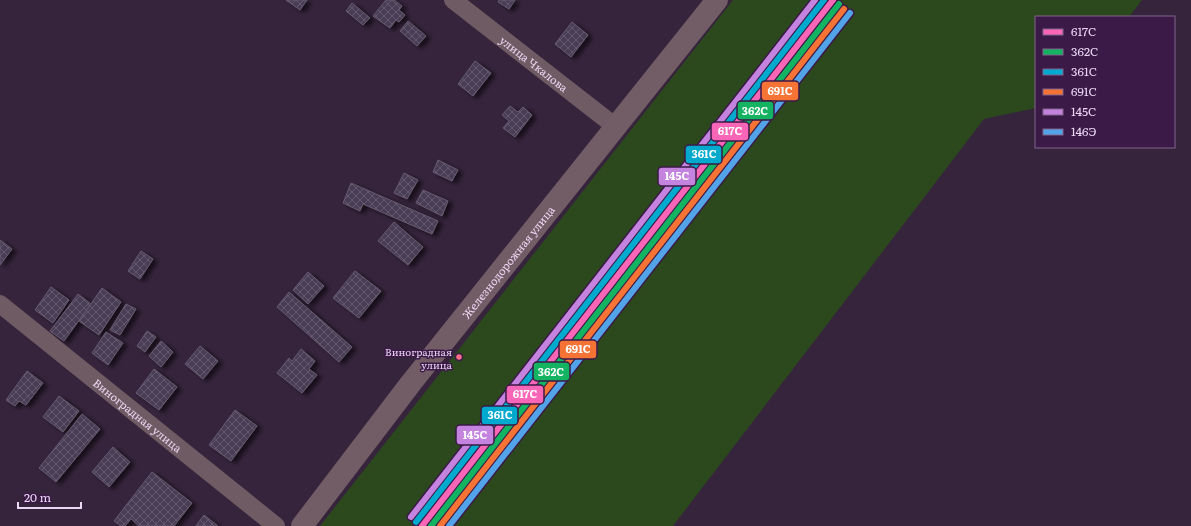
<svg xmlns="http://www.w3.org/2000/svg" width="1191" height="526" font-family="Literata,serif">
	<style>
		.grass { fill: #2c491e }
		.building { fill: url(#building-cross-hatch); stroke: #655a6f; filter: url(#shadow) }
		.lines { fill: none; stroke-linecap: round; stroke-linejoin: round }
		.street { stroke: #6e5b63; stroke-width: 18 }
		.secondary { stroke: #725c66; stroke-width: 22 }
		.rail-1-casing { stroke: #3b1a47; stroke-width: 9 }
		.rail-2-casing { stroke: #3b1a47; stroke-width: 9 }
		.rail-3-casing { stroke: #3b1a47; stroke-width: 9 }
		.rail-4-casing { stroke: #3b1a47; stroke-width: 9 }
		.rail-5-casing { stroke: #3b1a47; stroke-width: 9 }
		.rail-6-casing { stroke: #3b1a47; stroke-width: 9 }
		.rail-1 { stroke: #fa66b7; stroke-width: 6 }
		.rail-2 { stroke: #13b361; stroke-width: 6 }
		.rail-3 { stroke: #00a9ce; stroke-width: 6 }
		.rail-4 { stroke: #f57335; stroke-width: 6 }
		.rail-5 { stroke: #c483df; stroke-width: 6 }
		.rail-6 { stroke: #53a3e8; stroke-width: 6 }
		.bus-dot { fill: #fb6d88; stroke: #3b1a47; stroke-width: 1.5 }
		.labels { text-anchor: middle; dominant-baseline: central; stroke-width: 3; stroke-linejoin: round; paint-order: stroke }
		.bus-label { font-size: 10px; fill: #ebd6f3; stroke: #3b1a47; text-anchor: end }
		.street-label { font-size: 11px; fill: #ebd6f3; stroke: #3b1a47 }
		.line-badge { stroke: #3b1a47; stroke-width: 1.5 }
		.badge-label { font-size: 11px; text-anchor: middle; font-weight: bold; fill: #fff }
	</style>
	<defs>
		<pattern id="building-cross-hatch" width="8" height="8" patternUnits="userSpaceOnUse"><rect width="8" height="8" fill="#4a3e54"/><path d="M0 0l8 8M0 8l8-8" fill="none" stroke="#64596d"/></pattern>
		<filter id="shadow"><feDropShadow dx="4.5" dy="2.5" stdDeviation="2" flood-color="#0009"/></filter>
	</defs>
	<rect width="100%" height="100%" fill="#36243c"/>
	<polygon class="grass" points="733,0 1142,0 1129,17 1036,17 1036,108 984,119 673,526 320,526"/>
	<g class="building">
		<polygon points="286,0 307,0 300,10"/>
		<polygon points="386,0 394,0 402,6 399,10 405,15 399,22 396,20 390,28 373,16"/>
		<polygon points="499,0 515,0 509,9 498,2"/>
		<polygon points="352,3 370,18 363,25 346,11"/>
		<polygon points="408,21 426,36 417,46 400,31"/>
		<polygon points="572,22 588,35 571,57 555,44"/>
		<polygon points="475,61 491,73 473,96 458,84"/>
		<polygon points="510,106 518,112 523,107 532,115 515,137 503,128 509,121 502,115"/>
		<polygon points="438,160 458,170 452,181 433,172"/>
		<polygon points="404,173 418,180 407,199 394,193"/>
		<polygon points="351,183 438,221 432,234 363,204 360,211 343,203"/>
		<polygon points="423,190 448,201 442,216 416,203"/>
		<polygon points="394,222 423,247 408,265 378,241"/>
		<polygon points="0,240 12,249 0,265"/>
		<polygon points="141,251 153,259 140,279 128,271"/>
		<polygon points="355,271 381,291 359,318 333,298"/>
		<polygon points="308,272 324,286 308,304 293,290"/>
		<polygon points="51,287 69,300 53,323 35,310"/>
		<polygon points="102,288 121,302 99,335 79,321"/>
		<polygon points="289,292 352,347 339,362 277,307"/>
		<polygon points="78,294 91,304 64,341 50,331"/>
		<polygon points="126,304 136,309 120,335 110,330"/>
		<polygon points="147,331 156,337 145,352 137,346"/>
		<polygon points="106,332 123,343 108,365 92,353"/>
		<polygon points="161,341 173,352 161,367 149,356"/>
		<polygon points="200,346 218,361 203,379 185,364"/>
		<polygon points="301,349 315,361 309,369 317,375 302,393 277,373 289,358 292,361"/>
		<polygon points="154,369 177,387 159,410 136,393"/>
		<polygon points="27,371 43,383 26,405 19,401 15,406 6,400"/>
		<polygon points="59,396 79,411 63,432 43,417"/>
		<polygon points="235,410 257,426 231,461 209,445"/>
		<polygon points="82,414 100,429 56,482 39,468"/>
		<polygon points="113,447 130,462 109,487 92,472"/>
		<polygon points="152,472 192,503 174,526 139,526 131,519 125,526 121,526 114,521"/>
		<polygon points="204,515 218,526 196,526"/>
	</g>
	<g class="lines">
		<g class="street">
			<path id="s1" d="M453,0L616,127"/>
			<path id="s2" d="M0,304L276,526"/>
		</g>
		<path class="secondary" id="s3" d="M302,526L411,383L717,0"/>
		<g class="rail-1-casing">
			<polyline id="rail-1" points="422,526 833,0"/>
		</g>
		<g class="rail-2-casing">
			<polyline id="rail-2" points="431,526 839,4"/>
		</g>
		<g class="rail-3-casing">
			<polyline id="rail-3" points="416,522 824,0"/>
		</g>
		<g class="rail-4-casing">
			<polyline id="rail-4" points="440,526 844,9"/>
		</g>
		<g class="rail-5-casing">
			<polyline id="rail-5" points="411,517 815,0"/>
		</g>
		<g class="rail-6-casing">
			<polyline id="rail-6" points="449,526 850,13"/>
		</g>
		<use href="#rail-1" class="rail-1"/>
		<use href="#rail-2" class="rail-2"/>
		<use href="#rail-3" class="rail-3"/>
		<use href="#rail-4" class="rail-4"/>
		<use href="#rail-5" class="rail-5"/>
		<use href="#rail-6" class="rail-6"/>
	</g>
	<circle class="bus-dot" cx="459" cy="357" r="3.5"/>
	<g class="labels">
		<g class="bus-label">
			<text x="452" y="351">Виноградная<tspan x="452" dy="13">улица</tspan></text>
		</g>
		<g class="street-label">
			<text stroke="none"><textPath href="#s1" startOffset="103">улица Чкалова</textPath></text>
			<text stroke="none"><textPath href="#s3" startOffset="335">Железнодорожная улица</textPath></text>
			<text stroke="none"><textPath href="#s2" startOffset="177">Виноградная улица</textPath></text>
		</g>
	</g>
	<g class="line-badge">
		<rect x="761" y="81" width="38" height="20" rx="4" fill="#f57335"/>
		<rect x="737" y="101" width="37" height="19" rx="4" fill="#13b361"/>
		<rect x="711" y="122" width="38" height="19" rx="4" fill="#fa66b7"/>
		<rect x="685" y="145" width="37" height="19" rx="4" fill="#00a9ce"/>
		<rect x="658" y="167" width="38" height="19" rx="4" fill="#c483df"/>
		<rect x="559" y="340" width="38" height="19" rx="4" fill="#f57335"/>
		<rect x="533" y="362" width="37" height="19" rx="4" fill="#13b361"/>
		<rect x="506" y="385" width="38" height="19" rx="4" fill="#fa66b7"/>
		<rect x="481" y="406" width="37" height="19" rx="4" fill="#00a9ce"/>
		<rect x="456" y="425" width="38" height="20" rx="4" fill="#c483df"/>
	</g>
	<g class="badge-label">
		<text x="780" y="95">691С</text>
		<text x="755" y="115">362С</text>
		<text x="730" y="135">617C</text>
		<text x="704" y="158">361С</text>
		<text x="677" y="180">145С</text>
		<text x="578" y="353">691С</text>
		<text x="551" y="376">362С</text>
		<text x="525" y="398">617C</text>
		<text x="500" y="419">361С</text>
		<text x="475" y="439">145С</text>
	</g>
	<rect x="1035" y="16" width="140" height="132" fill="#3b1a47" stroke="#81658c"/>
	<rect x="1043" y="29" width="20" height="6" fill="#fa66b7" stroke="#81658c"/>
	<text x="1071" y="36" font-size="12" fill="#ebd6f3">617C</text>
	<rect x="1043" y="49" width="20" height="6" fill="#13b361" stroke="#81658c"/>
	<text x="1071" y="56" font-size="12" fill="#ebd6f3">362С</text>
	<rect x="1043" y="69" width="20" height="6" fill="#00a9ce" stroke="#81658c"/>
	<text x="1071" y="76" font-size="12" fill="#ebd6f3">361С</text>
	<rect x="1043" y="89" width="20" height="6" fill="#f57335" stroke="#81658c"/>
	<text x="1071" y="96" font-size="12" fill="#ebd6f3">691С</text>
	<rect x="1043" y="109" width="20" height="6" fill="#c483df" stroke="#81658c"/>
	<text x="1071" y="116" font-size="12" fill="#ebd6f3">145С</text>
	<rect x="1043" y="129" width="20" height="6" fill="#53a3e8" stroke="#81658c"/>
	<text x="1071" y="136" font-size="12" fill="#ebd6f3">146Э</text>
	<path d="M18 502v6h63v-6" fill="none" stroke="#ebd6f3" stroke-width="2"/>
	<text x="24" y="502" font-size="12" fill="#ebd6f3" stroke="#3b1a47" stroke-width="3" paint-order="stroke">20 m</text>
</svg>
